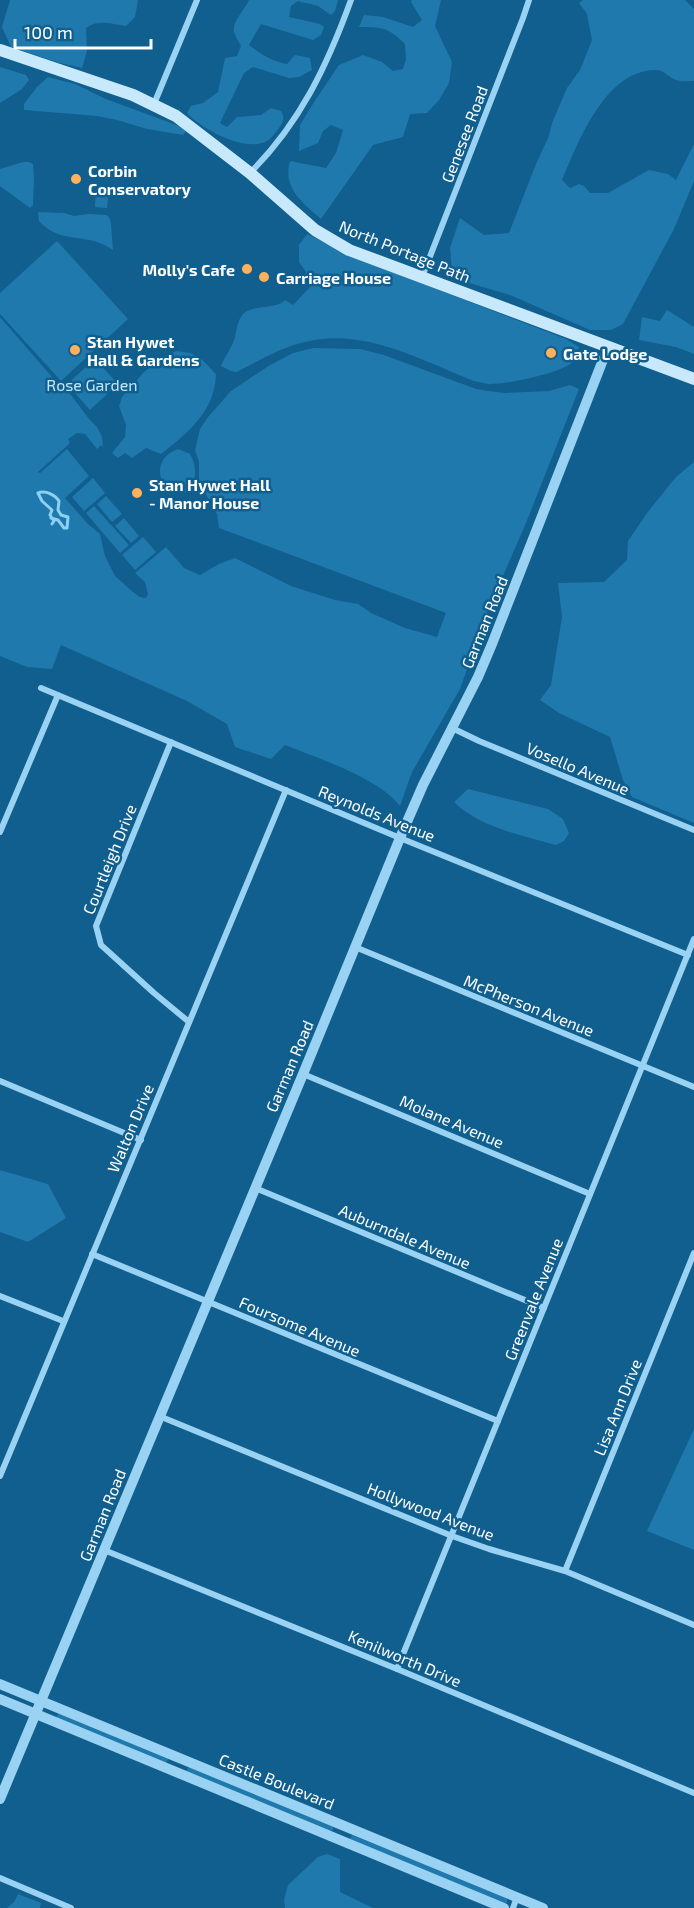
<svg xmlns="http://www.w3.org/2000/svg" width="694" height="1908" font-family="'Exo 2',sans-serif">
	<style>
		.green { fill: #1f79ac }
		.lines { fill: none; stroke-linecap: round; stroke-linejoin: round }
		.stream { stroke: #8ad1f6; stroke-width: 3 }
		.minor { stroke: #99d2f2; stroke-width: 6 }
		.tertiary { stroke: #99d2f2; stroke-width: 10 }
		.secondary { stroke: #c8e9fc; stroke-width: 12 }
		.poi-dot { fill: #ffb05a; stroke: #105f8e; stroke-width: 2 }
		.labels { text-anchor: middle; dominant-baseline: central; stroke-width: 5; stroke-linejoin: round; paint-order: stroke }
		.street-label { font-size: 16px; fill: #fff; stroke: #105f8e }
		.poi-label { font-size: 16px; font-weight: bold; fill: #fff; stroke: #105f8e; text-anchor: start }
		.park-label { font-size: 16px; fill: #c0e7fd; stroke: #105f8e }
	</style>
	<rect width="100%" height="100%" fill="#105f8e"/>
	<g class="green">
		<path d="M10,0H138L135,17L126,26C112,24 98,19 86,28L87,51L82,68L60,63L11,47L2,27Z"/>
		<path d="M249,0H338L335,11L331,15L318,6L298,1L291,6L289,17L320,24L324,27L321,35L313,40L261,24L249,45C262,55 271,61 287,64L295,55L310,58L312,70L299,77L289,78L253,67L244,73L220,123L227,127L237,117L261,115L271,108L281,111C286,119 282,124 277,131C274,134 271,139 267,141C246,153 201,129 187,113L191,106L203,103L218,92L225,58L237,56L241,46C239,42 235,36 234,32C232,21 245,10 249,0Z"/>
		<path d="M412,0H441L435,26L452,62L449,83L439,100L427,113L410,114L403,137L373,145L321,219C303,203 282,188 290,161L326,168L336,153L343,130L331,125L323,131L318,143L299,151L300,125L314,102L339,65L363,55L382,62L393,71L403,69L406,59L405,44C388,27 382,27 359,27L364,15L383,17L413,27L422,20L411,2Z"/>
		<path d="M583,0H685L694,9V81C689,81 681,82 676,80C668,77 664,70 656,70C605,70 579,141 562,180L570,188L579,184L584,186L590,193H608L649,170L668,174L676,180L694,144V181L674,229L623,324L611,330H590L510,295L466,282L452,270L450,248L460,218L484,235L509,233L536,164L549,136L552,123L567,88L580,70L592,40L587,14L579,3Z"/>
		<polygon points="0,67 26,75 29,80 22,89 0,103"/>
		<polygon points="48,77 75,84 106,99 179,126 186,131 183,135 147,129 117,120 97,116 24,110 24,104 37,87"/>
		<polygon points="23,162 29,162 33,164 34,179 33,205 30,208 0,186 0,169"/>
		<polygon points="96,187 109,188 107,208 95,207"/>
		<path d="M38,212L64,213L74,216L88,214L106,215L109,217L111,224L113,250C107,246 101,243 94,241C73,236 55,239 39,221Z"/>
		<path d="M307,234L356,258L566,339L579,347C578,352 577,357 574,361C563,373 505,385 488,384C483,383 478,382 474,381C421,360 363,327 305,342C282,347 258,361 237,372L231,371L221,366C224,358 229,352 232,345C237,336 236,320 244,313C256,304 275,310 285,300L293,305L310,287L300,279L304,275H306V272L299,262V245Z"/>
		<polygon points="57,241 128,319 61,381 0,314 0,293"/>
		<polygon points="667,310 694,327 694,354 676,347 639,340 642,317 660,321"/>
		<path d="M0,317L52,377L68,391L89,419L97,427L102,437L103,447L101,445L97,449L85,434L77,433L68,439L70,443L38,472L40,473L67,449L89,476L65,498L88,524L100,534L105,556L115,576L133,592L140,597L146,598L148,594L145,582L135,573L166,547L184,568L200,575L219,564L235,558L291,586L335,600L358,604L371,613L405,628L437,637L446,613L219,528L217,514L199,482V462L195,450L200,429L208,417L231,391L270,365L293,353L313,348L360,349L384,355L476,389L488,391L505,393L549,391L570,385L579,389L526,523L489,608L460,689L412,772L400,806C379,778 317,758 285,745L271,759L235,747L227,724L187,701L61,645L52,669L27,667L0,656Z"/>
		<path d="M177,351C201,354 200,358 216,374C215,411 188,433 161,454L146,448L132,458L125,453L118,458L112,453L125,437L126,425L119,406L122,397L144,372L164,356Z"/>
		<polygon points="95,359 118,384 90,410 67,384"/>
		<path d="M178,449L190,454C197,466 198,483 186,493C156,495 150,458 178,449Z"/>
		<polygon points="694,462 694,823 632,797 623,780 610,737 559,713 540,700 551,685 562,617 558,583 604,582 627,560 628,541 647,513 676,477"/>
		<polygon points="93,478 105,493 84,511 72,497"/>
		<polygon points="106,496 122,514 112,522 97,504"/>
		<polygon points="94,506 129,545 120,553 86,513"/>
		<polygon points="124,518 139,536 131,543 115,526"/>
		<polygon points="143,537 156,552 135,570 122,555"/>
		<path d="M468,789L548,809L563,819L569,833L564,841L556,845C523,836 479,827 454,802Z"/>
		<polygon points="0,1170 48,1184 66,1218 28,1242 0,1232"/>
		<polygon points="694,1429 694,1550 647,1531"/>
		<polygon points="59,1712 169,1758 166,1763 56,1718"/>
		<polygon points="189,1767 333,1827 333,1830 330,1831 186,1771"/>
		<polygon points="352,1835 507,1897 507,1903 504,1904 350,1839"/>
		<polygon points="327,1854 340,1859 340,1892 373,1908 285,1908 284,1900 288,1885 318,1857"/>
		<polygon points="18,1894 41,1903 40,1908 7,1908 14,1902"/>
	</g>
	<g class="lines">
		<path class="stream" d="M51,518L58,520L64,528H67L68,517L61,515L58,510L59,501C55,495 46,490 38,493L42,501L52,510L50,515L54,521L52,524"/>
		<g class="minor">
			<polyline points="154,104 197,0"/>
			<path d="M250,173C300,123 327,66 351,0"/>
			<polyline points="422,277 523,18 529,0"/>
			<polyline points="41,688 400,838 688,955"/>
			<polyline points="452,728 479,741 694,830"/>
			<polyline points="171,742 96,926 101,945 154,993 189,1022"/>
			<polyline points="0,832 58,695"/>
			<polyline points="355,947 694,1087"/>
			<polyline points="303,1074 590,1194"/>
			<polyline points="0,1081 141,1140"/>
			<polyline points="255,1188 544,1308"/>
			<polyline points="92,1254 498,1421"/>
			<polyline points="0,1296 63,1321"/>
			<polyline points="159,1416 452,1536 489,1549 565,1571 694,1625"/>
			<polyline points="0,1476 286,790"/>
			<polyline points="104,1550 397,1669 694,1793"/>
			<polyline points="565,1571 694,1253"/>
			<polyline points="397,1669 694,939"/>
			<polyline points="0,1878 71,1908"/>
			<polyline points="513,1908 517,1897"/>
		</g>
		<g class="tertiary">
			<polyline points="0,1684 543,1908"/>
			<polyline points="0,1699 504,1908"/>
			<polyline points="0,1799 303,1074 400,838 423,785 478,677 492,644 608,347"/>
		</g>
		<polyline class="secondary" points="0,50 133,95 176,116 250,173 315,230 349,250 694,379"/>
	</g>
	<g class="poi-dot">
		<circle cx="76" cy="179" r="6"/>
		<circle cx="247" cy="269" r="6"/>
		<circle cx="264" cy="277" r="6"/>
		<circle cx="75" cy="350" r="6"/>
		<circle cx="551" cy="353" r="6"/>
		<circle cx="137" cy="493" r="6"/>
	</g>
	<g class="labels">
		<g class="street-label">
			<text transform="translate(464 134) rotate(-69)">Genesee Road</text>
			<text transform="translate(405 251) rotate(22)">North Portage Path</text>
			<text transform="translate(484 622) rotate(-68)">Garman Road</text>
			<text transform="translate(578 768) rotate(23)">Vosello Avenue</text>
			<text transform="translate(377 813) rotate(22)">Reynolds Avenue</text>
			<text transform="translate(109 859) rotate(-68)">Courtleigh Drive</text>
			<text transform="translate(529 1005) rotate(22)">McPherson Avenue</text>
			<text transform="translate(289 1066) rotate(-67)">Garman Road</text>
			<text transform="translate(452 1121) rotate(23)">Molane Avenue</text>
			<text transform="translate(130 1128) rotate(-67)">Walton Drive</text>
			<text transform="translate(405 1236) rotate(23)">Auburndale Avenue</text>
			<text transform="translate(533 1299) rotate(-68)">Greenvale Avenue</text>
			<text transform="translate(300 1326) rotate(23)">Foursome Avenue</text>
			<text transform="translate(617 1407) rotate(-68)">Lisa Ann Drive</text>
			<text transform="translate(431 1511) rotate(21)">Hollywood Avenue</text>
			<text transform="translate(102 1515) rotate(-68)">Garman Road</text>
			<text transform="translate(405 1658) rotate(23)">Kenilworth Drive</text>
			<text transform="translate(277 1781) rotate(22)">Castle Boulevard</text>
		</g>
		<g class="poi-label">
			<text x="88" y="170">Corbin<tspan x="88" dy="18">Conservatory</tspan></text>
			<text x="235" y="269" text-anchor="end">Molly's Cafe</text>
			<text x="276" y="277">Carriage House</text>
			<text x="87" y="341">Stan Hywet<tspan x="87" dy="18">Hall &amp; Gardens</tspan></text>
			<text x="563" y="353">Gate Lodge</text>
			<text x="149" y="484">Stan Hywet Hall<tspan x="149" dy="18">- Manor House</tspan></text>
		</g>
		<g class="park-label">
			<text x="92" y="384">Rose Garden</text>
		</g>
	</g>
	<path d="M15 39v9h136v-9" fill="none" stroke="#ffffff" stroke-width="3"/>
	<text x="24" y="39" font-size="18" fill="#ffffff" stroke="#105f8e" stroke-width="4.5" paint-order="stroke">100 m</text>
</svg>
